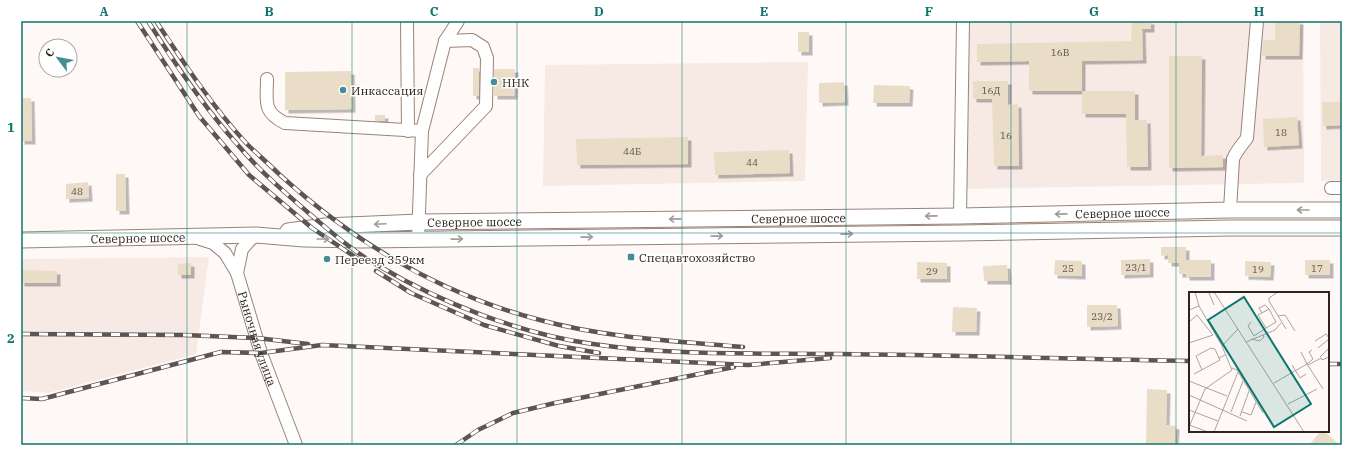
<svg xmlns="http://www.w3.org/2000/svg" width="1363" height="466" font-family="'IBM Plex Serif',serif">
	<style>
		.built { fill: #f7eae4 }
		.building { fill: #eaddc8; filter: url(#shadow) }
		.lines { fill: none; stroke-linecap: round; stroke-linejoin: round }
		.minor-casing { stroke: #998378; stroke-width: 14 }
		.major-casing { stroke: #998378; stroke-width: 17 }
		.minor { stroke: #fff; stroke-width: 12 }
		.major { stroke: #fff; stroke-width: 15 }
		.rail-casing { stroke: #5d5552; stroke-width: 4.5 }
		.rail { stroke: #fff; stroke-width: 3; stroke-dasharray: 9; stroke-linecap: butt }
		.oneway { stroke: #a09c9b }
		.grid { fill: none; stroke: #0f766e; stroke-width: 1; stroke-opacity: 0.55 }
		.poi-dot { fill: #468c96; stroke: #fff; stroke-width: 1.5 }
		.labels { text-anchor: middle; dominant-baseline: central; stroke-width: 3; stroke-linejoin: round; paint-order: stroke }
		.number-label { font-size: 10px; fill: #5c524a }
		.poi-label { font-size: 12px; fill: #2d2420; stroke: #fff; text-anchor: start }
		.street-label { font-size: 12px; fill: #2d2420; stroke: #fff }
		.inset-road { fill: none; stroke: #aaa4a1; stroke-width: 1 }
		.view { fill: #0f766e; fill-opacity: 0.15; stroke: #0f766e; stroke-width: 2 }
		.inset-edge { fill: none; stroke: #2d2420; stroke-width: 2 }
		.neatline { fill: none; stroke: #0f766e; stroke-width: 1.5 }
		.grid-label { font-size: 13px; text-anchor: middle; font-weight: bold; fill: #0f766e }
	</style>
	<defs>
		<filter id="shadow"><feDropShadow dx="3.5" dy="3.5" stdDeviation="0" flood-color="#0004"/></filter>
	</defs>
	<rect width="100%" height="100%" fill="#fef9f7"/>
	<g class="built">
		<polygon points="968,21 1303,21 1304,183 966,189"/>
		<polygon points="1320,21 1342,21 1342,180 1321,181"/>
		<polygon points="808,62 805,181 543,186 545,65"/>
		<polygon points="209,257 196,354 48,393 21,391 21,259"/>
	</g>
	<g class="building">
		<polygon points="1132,21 1151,21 1151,29 1142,29 1143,60 1082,61 1082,91 1029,91 1029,61 977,62 977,44 1131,41"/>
		<polygon points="1275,21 1300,21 1299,56 1262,56 1263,40 1275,40"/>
		<rect x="798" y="32" width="11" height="20"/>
		<polygon points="1169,56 1202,56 1201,156 1223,155 1223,167 1169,168"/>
		<rect x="473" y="68" width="6" height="28"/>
		<polygon points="494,69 515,69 514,96 494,96"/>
		<polygon points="351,71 352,109 285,110 285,72"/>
		<polygon points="973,81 1008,81 1008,105 1018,104 1019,166 994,166 992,99 973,99"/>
		<polygon points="844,82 845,102 819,103 819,83"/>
		<polygon points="874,85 910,86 909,103 873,103"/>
		<polygon points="1082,91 1135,91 1135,120 1147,120 1148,167 1127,167 1126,114 1082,114"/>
		<polygon points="21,98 31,98 32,141 21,141"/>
		<polygon points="1322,102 1342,102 1342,125 1323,126"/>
		<rect x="375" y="115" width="10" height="6"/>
		<polygon points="1297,117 1299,145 1264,147 1263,119"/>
		<polygon points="688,137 688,164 577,165 576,139"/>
		<polygon points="789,150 790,173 715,175 714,152"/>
		<polygon points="116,174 125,174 126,211 116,211"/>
		<polygon points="88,182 89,198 66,199 66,184"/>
		<polygon points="1161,247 1186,247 1186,260 1211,260 1211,277 1186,277 1186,274 1179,274 1179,263 1168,263 1168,255 1161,256"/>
		<polygon points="1150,259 1150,274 1121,275 1121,260"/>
		<polygon points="1055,260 1082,261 1082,276 1054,275"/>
		<rect x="1305" y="260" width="25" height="15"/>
		<polygon points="1245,261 1271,262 1270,277 1245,276"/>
		<polygon points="917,262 947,263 947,279 917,279"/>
		<polygon points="191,263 191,275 178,275 178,264"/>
		<polygon points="1007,265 1008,281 984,281 983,266"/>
		<polygon points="21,270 57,271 57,283 21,283"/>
		<polygon points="1087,305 1117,305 1118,326 1087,327"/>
		<polygon points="953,307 977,308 976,332 952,332"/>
		<polygon points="1147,389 1167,390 1166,425 1176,426 1175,445 1146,445"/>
		<polygon points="1321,431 1323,431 1340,445 1309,445"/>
	</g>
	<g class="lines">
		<g class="minor-casing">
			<g id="minor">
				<polyline points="407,21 408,131"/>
				<path d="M267,79C267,101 262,112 285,123L422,131"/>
				<polyline points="420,175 486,106 487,58 483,47 472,40 445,41"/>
				<polyline points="1331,188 1342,188"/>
				<path d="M1230,210L1233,159C1236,151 1242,145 1247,138L1257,21"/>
				<polyline points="960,216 963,21"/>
				<path id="s1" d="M256,235L250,240L242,249L237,273L261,353L296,445"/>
				<polyline points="200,239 213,243 225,253 237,273"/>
				<polyline points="418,239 422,131 445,41 458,21"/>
			</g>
		</g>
		<g class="major-casing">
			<g id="major">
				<path id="s2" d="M288,231L325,226L419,222L960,216L1230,210H1342"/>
				<path id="s3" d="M21,240L256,235L304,239L362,240L960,233L1230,228H1342"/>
			</g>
		</g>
		<use href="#minor" class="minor"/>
		<use href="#major" class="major"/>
		<g class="rail-casing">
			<g id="rail">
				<polyline points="137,21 199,116 249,175 312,228 361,261"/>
				<path d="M148,21C175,64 203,106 237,144C261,173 290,197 318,221C337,237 357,254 379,266C441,303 521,334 593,344C673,356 757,353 838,354C956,355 1073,359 1190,361"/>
				<path d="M156,21C184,63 212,106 246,143C257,154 269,164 280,175C356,244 440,294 540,320C606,338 675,341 743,347"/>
				<polyline points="376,271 411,293 484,325 559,346 599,353"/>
				<polyline points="21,334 184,335 257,338 308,344"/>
				<polyline points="1328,364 1342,364"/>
				<polyline points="21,398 42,399 221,352 261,353 322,345 748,365 830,358"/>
				<polyline points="456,445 478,430 513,413 555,403 734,367"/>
			</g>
		</g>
		<use href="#rail" class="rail"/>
	</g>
	<defs><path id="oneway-shaft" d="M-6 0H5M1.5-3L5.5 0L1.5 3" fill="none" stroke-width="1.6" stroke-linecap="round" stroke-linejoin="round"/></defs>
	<g class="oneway">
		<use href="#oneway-shaft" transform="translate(1303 210) rotate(-180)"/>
		<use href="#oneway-shaft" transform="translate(1061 214) rotate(179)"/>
		<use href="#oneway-shaft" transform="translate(931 216) rotate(179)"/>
		<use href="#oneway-shaft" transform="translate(675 219) rotate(179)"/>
		<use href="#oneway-shaft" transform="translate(380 224) rotate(177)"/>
		<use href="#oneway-shaft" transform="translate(847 234) rotate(-1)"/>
		<use href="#oneway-shaft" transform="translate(717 236) rotate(-1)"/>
		<use href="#oneway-shaft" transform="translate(587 237) rotate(-1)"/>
		<use href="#oneway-shaft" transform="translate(323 239)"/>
		<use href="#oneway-shaft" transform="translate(457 239) rotate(-1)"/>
	</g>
	<path class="grid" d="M187,21V445M352,21V445M517,21V445M682,21V445M846,21V445M1011,21V445M1176,21V445M21,233H1342"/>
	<g class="poi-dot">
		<circle cx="494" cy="82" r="4"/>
		<circle cx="343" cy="90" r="4"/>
		<rect x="627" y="253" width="8" height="8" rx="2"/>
		<circle cx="327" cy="259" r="4"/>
	</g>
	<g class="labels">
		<g class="number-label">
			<text x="1060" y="52">16В</text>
			<text x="991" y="90">16Д</text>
			<text x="1281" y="132">18</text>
			<text x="1006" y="135">16</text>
			<text x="632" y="151">44Б</text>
			<text x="752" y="162">44</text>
			<text x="77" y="191">48</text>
			<text x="1136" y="267">23/1</text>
			<text x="1068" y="268">25</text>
			<text x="1317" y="268">17</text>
			<text x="1258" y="269">19</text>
			<text x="932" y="271">29</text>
			<text x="1102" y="316">23/2</text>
		</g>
		<g class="poi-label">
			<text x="502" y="82">ННК</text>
			<text x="351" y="90">Инкассация</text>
			<text x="639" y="257">Спецавтохозяйство</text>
			<text x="335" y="259">Переезд 359км</text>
		</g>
		<g class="street-label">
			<text stroke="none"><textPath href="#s2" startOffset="835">Северное шоссе</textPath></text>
			<text stroke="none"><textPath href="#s2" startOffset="511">Северное шоссе</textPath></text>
			<text stroke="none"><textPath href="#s2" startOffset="187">Северное шоссе</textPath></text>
			<text stroke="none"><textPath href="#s3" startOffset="117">Северное шоссе</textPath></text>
			<text stroke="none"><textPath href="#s1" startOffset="113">Рыночная улица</textPath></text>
		</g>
	</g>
	<g transform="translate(1189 292)">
		<rect width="140" height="140" fill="#fef9f7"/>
		<path class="inset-road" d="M6,0L10,14M25,0L115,140M89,0L80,6V9L97,37M20,1L25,13M0,18L10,14L33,54M89,24L96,23L106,39M0,30L8,23L24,43M62,30L59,34L65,44M77,36L87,30L80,17M65,44L77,36L69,23L80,17L76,13L70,16L73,21M62,47L71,49L75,45L74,43M126,49L137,42L140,46M57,50L86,38L92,31M0,51L24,43M129,56L140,47M123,58L120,60L124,67L118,72L134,97M131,65L140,56M103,73L111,86L117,82M119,73L132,66L133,68L140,65M43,76L48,78L74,121M13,78L7,64L22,56L26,57L30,66M5,82L31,68L30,66L36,63M0,89L38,104M85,91L118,72L112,60M0,103L58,129M99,112L128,97M0,118L29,129M42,120L54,89M53,120L62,123L67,110M51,124L60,99M0,133L19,140M0,135L16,97L43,78L33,54L49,37M25,140L49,80"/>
		<path class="view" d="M55,5L122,112L85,135L19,28Z"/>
		<rect width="140" height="140" class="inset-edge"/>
	</g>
	<rect width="1363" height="466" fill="none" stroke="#ffffff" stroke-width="44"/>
	<g transform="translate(58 58) rotate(302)"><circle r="19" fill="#ffffff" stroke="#aba7a6"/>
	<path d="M0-3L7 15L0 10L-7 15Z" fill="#468c96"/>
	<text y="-6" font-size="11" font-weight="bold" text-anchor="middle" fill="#2d2420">С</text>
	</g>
	<rect x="22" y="22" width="1319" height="422" class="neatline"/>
	<g class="grid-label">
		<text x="104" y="16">A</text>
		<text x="269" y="16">B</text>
		<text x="434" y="16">C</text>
		<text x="599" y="16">D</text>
		<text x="764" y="16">E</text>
		<text x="929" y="16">F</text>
		<text x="1094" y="16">G</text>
		<text x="1259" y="16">H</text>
		<text x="11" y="132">1</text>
		<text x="11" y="343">2</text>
	</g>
</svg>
